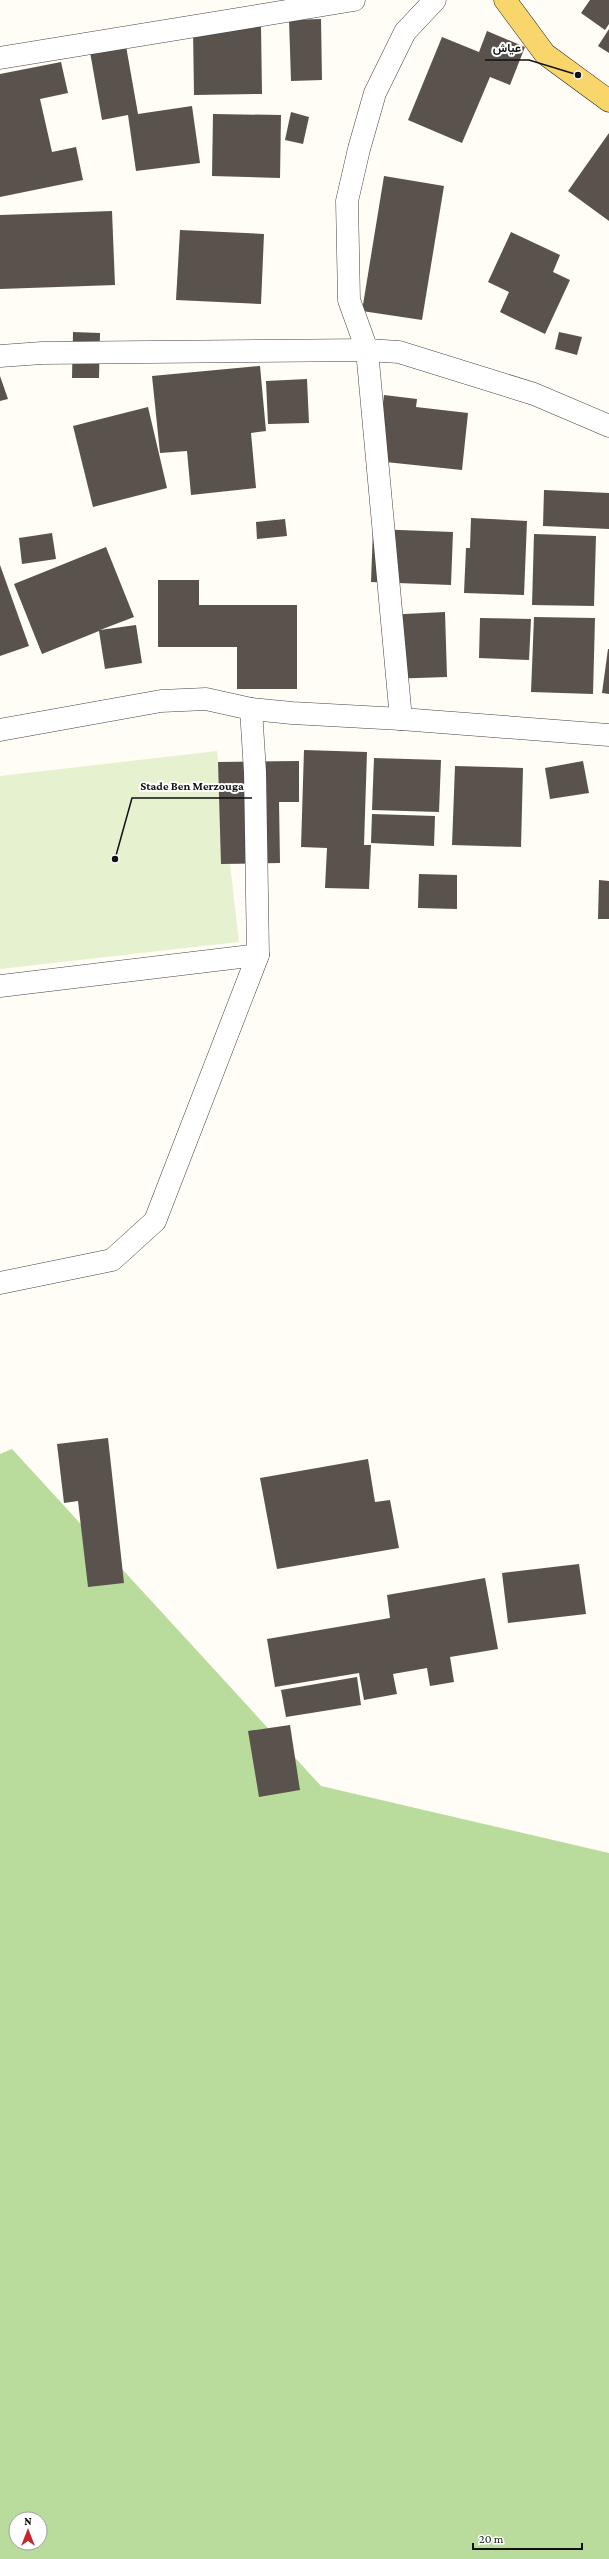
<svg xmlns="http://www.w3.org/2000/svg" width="609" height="2559" font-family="'Crimson Pro',Vazirmatn,serif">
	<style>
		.forest { fill: #b9dc9c; fill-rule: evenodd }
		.pitch { fill: #e6f2cf }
		.building { fill: #5a524d }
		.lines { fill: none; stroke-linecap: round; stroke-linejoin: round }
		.minor-casing { stroke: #444; stroke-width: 23 }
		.major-casing { stroke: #222; stroke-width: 23 }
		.minor { stroke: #fff; stroke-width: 22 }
		.major { stroke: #f9d66b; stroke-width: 22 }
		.leader { fill: none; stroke: #111; stroke-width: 1.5 }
		.callout-dot { fill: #111; stroke: #fff; stroke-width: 1.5 }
		.callout-label { font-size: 12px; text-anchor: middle; font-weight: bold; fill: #111; stroke: #fff; stroke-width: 4; stroke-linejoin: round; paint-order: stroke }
	</style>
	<rect width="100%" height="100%" fill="#fffdf5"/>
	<path class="forest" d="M12,1449L321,1786L609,1853V2559H0V1454ZM16,2519H40V2543H16Z"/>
	<polygon class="pitch" points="217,751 239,942 0,969 0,776"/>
	<g class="building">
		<polygon points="590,0 609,0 609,24 605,30 581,13"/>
		<polygon points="321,19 322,80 291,81 289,20"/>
		<polygon points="261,27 262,94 194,95 193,28"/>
		<polygon points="609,29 609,53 598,46"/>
		<polygon points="487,31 525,47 510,85 490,77 462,143 408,120 442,37 479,52"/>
		<polygon points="126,46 138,114 192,106 200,163 136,171 128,115 102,120 90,52"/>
		<polygon points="61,62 68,93 40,99 52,152 76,147 83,180 0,197 0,74"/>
		<polygon points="291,112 309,117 303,144 285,140"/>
		<polygon points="213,114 281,115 280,178 212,176"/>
		<polygon points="609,133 609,221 568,191"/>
		<polygon points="384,176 444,186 422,320 362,311"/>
		<polygon points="112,211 115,285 0,289 0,215"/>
		<polygon points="180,230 264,234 261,304 176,300"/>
		<polygon points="511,232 560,255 553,272 570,280 545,334 500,312 509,292 488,282"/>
		<polygon points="73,332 100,333 99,378 72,378"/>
		<polygon points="559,332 582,337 577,355 555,349"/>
		<polygon points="260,366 266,431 251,433 256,488 191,495 187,451 160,453 152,376"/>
		<polygon points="0,376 8,399 0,401"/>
		<polygon points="307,379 309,423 268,424 266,381"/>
		<polygon points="384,395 417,399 416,407 468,413 462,470 376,461"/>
		<polygon points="148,407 167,488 93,507 73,426"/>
		<polygon points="544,490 609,493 609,529 543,526"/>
		<polygon points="471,518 527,521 524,595 464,593 466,548 470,548"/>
		<polygon points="285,519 287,536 257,539 256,522"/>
		<polygon points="373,529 453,532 451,585 371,582"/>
		<polygon points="52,533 56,559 22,564 19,538"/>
		<polygon points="534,534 596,536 594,606 532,605"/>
		<polygon points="106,547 134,617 100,630 136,625 142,663 105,669 99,631 42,654 14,584"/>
		<polygon points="0,565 29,646 0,656"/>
		<polygon points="158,580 199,580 199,605 297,605 297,689 237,689 237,647 158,647"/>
		<polygon points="445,612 447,677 387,679 385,615"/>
		<polygon points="534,617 595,618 593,694 531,692"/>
		<polygon points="480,618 531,619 529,660 479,658"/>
		<polygon points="608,649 609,649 609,694 602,693"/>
		<polygon points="304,750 367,752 364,845 371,845 369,889 325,888 327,848 301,847"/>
		<polygon points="374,758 441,760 439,812 372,810"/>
		<polygon points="299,761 299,802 279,802 280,863 221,864 218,762"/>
		<polygon points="583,761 589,793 550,799 545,768"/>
		<polygon points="455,766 523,768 521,847 452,845"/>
		<polygon points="372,814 435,816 434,846 371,843"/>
		<polygon points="419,874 457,875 457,909 418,908"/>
		<polygon points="599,880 609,881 609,919 598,919"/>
		<polygon points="108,1438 124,1583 88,1587 78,1501 64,1503 57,1444"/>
		<polygon points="368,1459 375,1502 390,1500 399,1548 277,1569 260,1478"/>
		<polygon points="579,1564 586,1614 508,1623 502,1573"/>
		<polygon points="485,1578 498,1649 450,1657 454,1682 430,1686 427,1668 393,1674 397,1694 364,1700 359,1673 275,1687 267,1639 390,1618 387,1595"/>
		<polygon points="357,1677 361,1705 286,1717 281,1690"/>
		<polygon points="290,1725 300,1790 259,1797 248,1731"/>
	</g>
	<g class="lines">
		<g class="minor-casing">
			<g id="minor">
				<polyline points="435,0 405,32 375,93 359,149 347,201 349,300 367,350 401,719 609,735"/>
				<polyline points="0,58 354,0"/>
				<polyline points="0,356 42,353 367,350 399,352 534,394 609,426"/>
				<polyline points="0,730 161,701 206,699 251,709"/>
				<polyline points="0,986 258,955"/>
				<polyline points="0,1283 112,1260 155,1221 258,955 255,772 251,709 292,713 401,719"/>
			</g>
		</g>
		<g class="major-casing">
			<polyline id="major" points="505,0 545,54 609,101"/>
		</g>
		<use href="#minor" class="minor"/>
		<use href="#major" class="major"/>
	</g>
	<path class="leader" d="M578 75L529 60H485M115 859L132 798H252"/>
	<g class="callout-dot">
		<circle cx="578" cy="75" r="4"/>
		<circle cx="115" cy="859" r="4"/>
	</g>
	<g class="callout-label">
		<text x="507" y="52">عياش</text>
		<text x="192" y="790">Stade Ben Merzouga</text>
	</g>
	<g transform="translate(28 2531)"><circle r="19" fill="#ffffff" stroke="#a0a0a0"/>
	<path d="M0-3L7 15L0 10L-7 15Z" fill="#c4262e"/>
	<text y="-6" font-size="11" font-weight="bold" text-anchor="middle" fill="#111111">N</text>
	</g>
	<path d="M473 2543v6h109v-6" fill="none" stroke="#111111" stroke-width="2"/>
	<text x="479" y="2543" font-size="12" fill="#111111" stroke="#ffffff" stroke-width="3" paint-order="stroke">20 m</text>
</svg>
